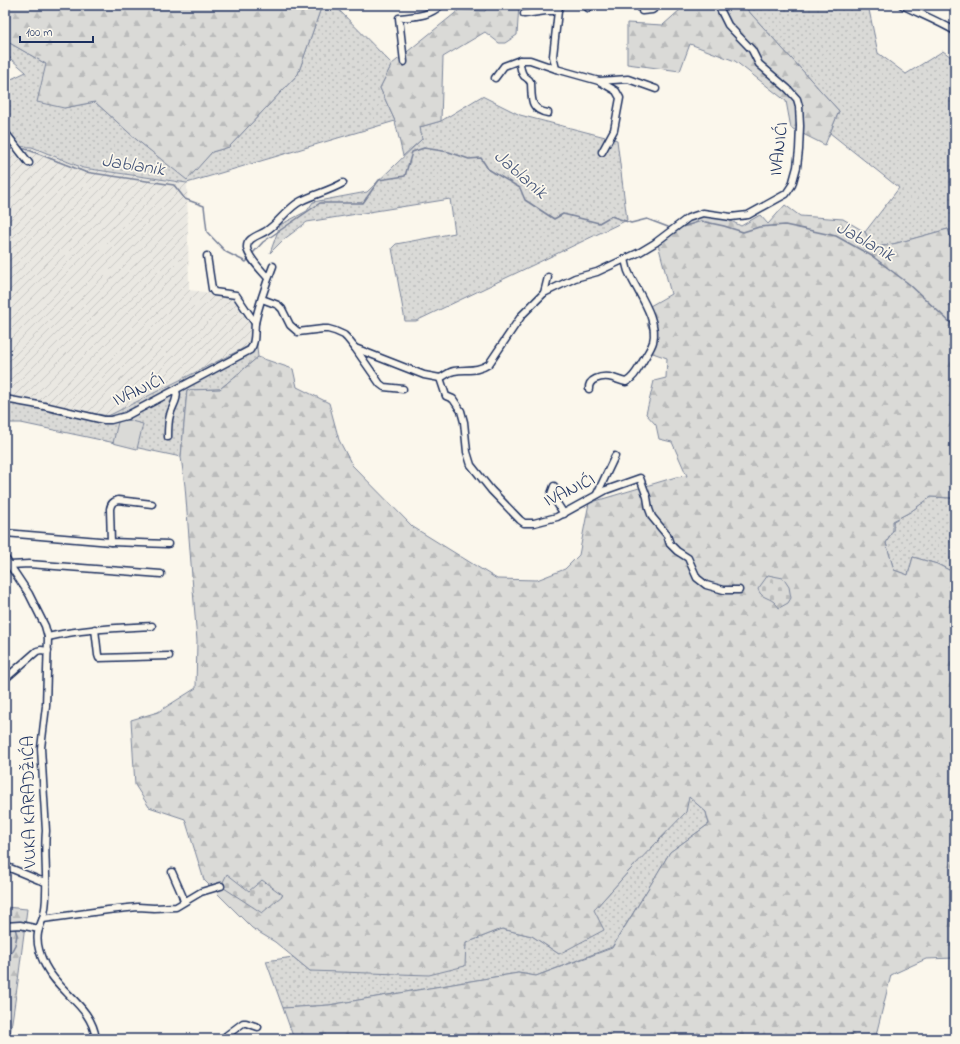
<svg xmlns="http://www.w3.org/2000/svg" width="960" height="1044" font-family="'Indie Flower',sans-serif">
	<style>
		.industrial { fill: url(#industrial-furrows) }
		.grass { fill: url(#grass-dots); stroke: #7a849a }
		.forest { fill: url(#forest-firs); stroke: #7a849a }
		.cemetery { fill: url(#cemetery-stones); stroke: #7a849a }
		.green { fill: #dadad7; stroke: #7a849a }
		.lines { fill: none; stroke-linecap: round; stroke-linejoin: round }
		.stream { stroke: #747e96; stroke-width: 1.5 }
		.minor-casing { stroke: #1b2f5e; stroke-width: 9 }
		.minor { stroke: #fbf7ec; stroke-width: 6 }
		.labels { text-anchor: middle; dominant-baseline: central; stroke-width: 3.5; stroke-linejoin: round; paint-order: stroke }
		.street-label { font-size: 18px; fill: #1b2f5e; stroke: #fbf7ec }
		.water-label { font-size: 19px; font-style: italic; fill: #47577a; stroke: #fbf7ec }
	</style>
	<defs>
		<pattern id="industrial-furrows" width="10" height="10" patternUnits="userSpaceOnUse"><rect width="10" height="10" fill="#eae8e2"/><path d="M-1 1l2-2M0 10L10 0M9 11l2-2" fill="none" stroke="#c8c7c4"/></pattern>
		<pattern id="grass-dots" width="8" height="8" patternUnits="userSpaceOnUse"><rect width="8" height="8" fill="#dadad7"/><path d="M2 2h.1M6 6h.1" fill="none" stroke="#babbbb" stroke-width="1.8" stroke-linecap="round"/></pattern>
		<pattern id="forest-firs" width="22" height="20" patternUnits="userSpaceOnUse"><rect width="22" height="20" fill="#dadad7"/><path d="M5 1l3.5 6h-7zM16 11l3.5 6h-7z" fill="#babbbb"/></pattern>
		<pattern id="cemetery-stones" width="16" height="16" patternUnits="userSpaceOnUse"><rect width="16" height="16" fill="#dadad7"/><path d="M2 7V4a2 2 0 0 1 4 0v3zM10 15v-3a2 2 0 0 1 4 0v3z" fill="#babbbb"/></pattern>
	</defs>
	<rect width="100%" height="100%" fill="#fbf7ec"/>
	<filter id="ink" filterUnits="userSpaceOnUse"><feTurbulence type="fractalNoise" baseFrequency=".025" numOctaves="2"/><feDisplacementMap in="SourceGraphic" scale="8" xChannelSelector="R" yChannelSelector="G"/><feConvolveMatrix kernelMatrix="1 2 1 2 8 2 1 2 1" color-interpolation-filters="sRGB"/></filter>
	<g filter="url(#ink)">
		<polygon class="industrial" points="5,146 32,147 83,168 187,183 189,290 235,296 253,323 250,343 249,344 248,346 108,416 5,397"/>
		<g class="grass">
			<polygon points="322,5 334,5 392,64 380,88 395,121 187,183 83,168 32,147 5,146 5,82 26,72 5,54 5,39 8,42 46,64 64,108 95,102 137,140 187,179 212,152 229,147 298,74"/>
			<polygon points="743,5 868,5 878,53 906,74 943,51 955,60 955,250 948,229 897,243 873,248 865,232 899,188 830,133 839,111"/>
			<polygon points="482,96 520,115 617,140 627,220 416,321 405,321 392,248 396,244 455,233 450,199 307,222 283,240 270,253 280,225 307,211 313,202 367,192 422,139 420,127 441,121"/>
			<polygon points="253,323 258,334 257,347 258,357 220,389 187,390 181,457 21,423 5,423 5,397 108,416 248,346 250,343"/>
			<polygon points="931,497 952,498 953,506 955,507 955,570 951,571 937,564 913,557 908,575 894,570 886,543 893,530 893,521 910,512"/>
			<polygon points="689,797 706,812 709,824 670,852 651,884 612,947 536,976 518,973 329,1005 283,1008 266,961 293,957 310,971 466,943 502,929 532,936 559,954 594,910 629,871"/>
		</g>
		<g class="forest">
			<polygon points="5,5 322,5 298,74 229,147 212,152 187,180 137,140 95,102 64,108 37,102 46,64 8,42 5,39"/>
			<polygon points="488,5 519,5 517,35 505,43 499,43 485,32 443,57 441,121 420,127 422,139 403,156 395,121 380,88 392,64 459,10 485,11"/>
			<polygon points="683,5 743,5 839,111 825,145 791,128 786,101 735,61 690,44 680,71 627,64 627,23 663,25 681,9"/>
			<polygon points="785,205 800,216 843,219 865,232 873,248 897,243 948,229 955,250 955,507 953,506 952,498 931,497 910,512 893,521 893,530 886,543 894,570 908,575 913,557 937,564 951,571 955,570 955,958 926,959 891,975 875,1039 294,1039 283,1008 329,1005 518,973 536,976 612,948 651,884 670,852 709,824 706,812 689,797 686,812 629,871 594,910 604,930 559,954 532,936 502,929 466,943 465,966 429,975 310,971 275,942 252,928 204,880 185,819 149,807 135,785 131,720 158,712 196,688 197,641 185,486 181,457 187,390 220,389 258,357 293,369 297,387 329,403 339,440 352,465 413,527 497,579 537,580 565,569 579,555 589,503 676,477 687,476 672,442 659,439 656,425 646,414 654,381 666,378 667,358 647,351 653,338 647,323 653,319 650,306 671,294 658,244 680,225 703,213 725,218 741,226 760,215 768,224"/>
			<polygon points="5,907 27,909 18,981 10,1035 10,1039 5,1039"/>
		</g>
		<g class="cemetery">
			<path d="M768,575L783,578L789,587L791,598L788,603L779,608C778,606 776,604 774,602C768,597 761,598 758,589Z"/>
			<polygon points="227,874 249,891 262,880 283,895 262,913 221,886"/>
		</g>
		<polygon class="green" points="119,418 143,424 137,449 113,443"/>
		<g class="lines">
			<g class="stream">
				<polyline points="5,149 13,149"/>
				<polyline points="23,149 26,149 85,172 174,185 185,199 204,206 207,232 226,252 246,262 248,260"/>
				<polyline points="679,228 701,221 724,226 743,232 759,227 785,225 836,236 872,256 909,284 955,327"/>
				<polyline points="253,253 263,242 320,203 363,203 379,180 405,176 412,152 424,148 449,152 469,159 481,158 488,169 520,188 525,200 554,219 563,214 599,223 611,216 631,223 647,219 668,227"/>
				<polyline points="5,918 11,923"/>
				<polyline points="5,990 9,981 5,963 15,945 17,935 15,928"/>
				<polyline points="5,1019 5,1021"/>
			</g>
			<g class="minor-casing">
				<g id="minor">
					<polyline points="586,5 588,8"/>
					<path d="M902,5C920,14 938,21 955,31"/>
					<polyline points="642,11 652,10 659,5"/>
					<polyline points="524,14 546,11 558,11"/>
					<path d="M520,60C520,65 520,71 524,76C527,78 529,79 531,83C532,97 529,110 548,113"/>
					<path d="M404,62L399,18C415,16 428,17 441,5"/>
					<polyline points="556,69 553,56 558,11 560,5"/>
					<polyline points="495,78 504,66 520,60 530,60 556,69 599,81 616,91 620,98 614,130 602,152"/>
					<polyline points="599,81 628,79 656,89"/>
					<polyline points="5,132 29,163"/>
					<polyline points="207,256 212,289 214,292 236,295 255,323"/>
					<path d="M268,278C262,271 248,257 247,248C246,238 260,235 266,231C279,223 287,208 301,201C315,194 329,191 343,183"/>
					<polyline points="544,293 548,277"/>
					<path d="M262,299L278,305L282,309L290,325L298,332L323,329H328L335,331L344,335L347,338L355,348L424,375L440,378C445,376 448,372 454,371C468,369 477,372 489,364L522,315L544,293L575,278L597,272L640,252L655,243L688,218L703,213L731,217L748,215L786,194L792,185L797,167L799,150L800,126L799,106L797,99L788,89L759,64L752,50L728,25L718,5"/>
					<polyline points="355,348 380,384 384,387 403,389"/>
					<polyline points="440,378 446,396 453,399 461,411 464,422 467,452 471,465 491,490 520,520 524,523 534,523 557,517 606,490 640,478 647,497 649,509 652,517 667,535 670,544 677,551 688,558 697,578 706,585 724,590 739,590"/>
					<path d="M589,389C588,379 601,376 609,377C615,378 620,381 626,382C634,378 638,369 643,361C646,355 651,349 653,342C659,319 637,292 628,271C627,268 626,263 625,259"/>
					<path d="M5,399L44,406L104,420H111L126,416L250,350C256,343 254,332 255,323C259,304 266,284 273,266"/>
					<path d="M168,437C168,430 168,422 170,415C172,406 179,399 176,390"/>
					<polyline points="554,486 551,494 564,514"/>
					<polyline points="597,494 615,456"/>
					<polyline points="5,533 111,542 168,544"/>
					<path d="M111,542L110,509C111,503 113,502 118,500L152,504"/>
					<path d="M5,558L29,594L45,626L48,637L46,706L41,748L46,831C44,852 47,873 46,894C46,903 45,911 43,918C41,923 39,928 38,933C36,944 40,955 45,965C59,993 92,1006 96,1039"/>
					<polyline points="10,565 29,564 161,574"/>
					<polyline points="95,629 98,655 99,658 169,656"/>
					<path d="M48,637C82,629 117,628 152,626"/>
					<polyline points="5,679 37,651 41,650 48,651"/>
					<polyline points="5,866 39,880 46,882"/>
					<polyline points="172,872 182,895 184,901"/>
					<polyline points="43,919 65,916 108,910 138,907 154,908 176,907 201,892 221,886"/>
					<polyline points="5,926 20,925 39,929"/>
					<polyline points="223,1039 227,1035 243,1023 246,1023 258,1027"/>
				</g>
			</g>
			<use href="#minor" class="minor"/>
		</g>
	</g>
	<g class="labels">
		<g class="street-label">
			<text transform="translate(780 149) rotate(-83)">IVANIĆI</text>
			<text transform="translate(139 391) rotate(-25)">IVANIĆI</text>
			<text transform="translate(570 491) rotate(-26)">IVANIĆI</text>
			<text transform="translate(30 802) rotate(-91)">VUKA KARADŽIĆA</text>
		</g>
		<g class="water-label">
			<text transform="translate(133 166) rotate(9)">Jablanik</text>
			<text transform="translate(520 175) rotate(41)">Jablanik</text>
			<text transform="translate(865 242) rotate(29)">Jablanik</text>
		</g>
	</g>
	<rect width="960" height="1044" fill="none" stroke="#fbf7ec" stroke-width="20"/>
	<rect x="10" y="10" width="940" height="1024" fill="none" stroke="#1b2f5e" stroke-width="1.5" filter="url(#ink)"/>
	<path d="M20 36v6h73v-6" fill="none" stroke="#1b2f5e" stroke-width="2"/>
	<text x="26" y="36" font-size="12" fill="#1b2f5e" stroke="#fbf7ec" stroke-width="3" paint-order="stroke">100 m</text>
</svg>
